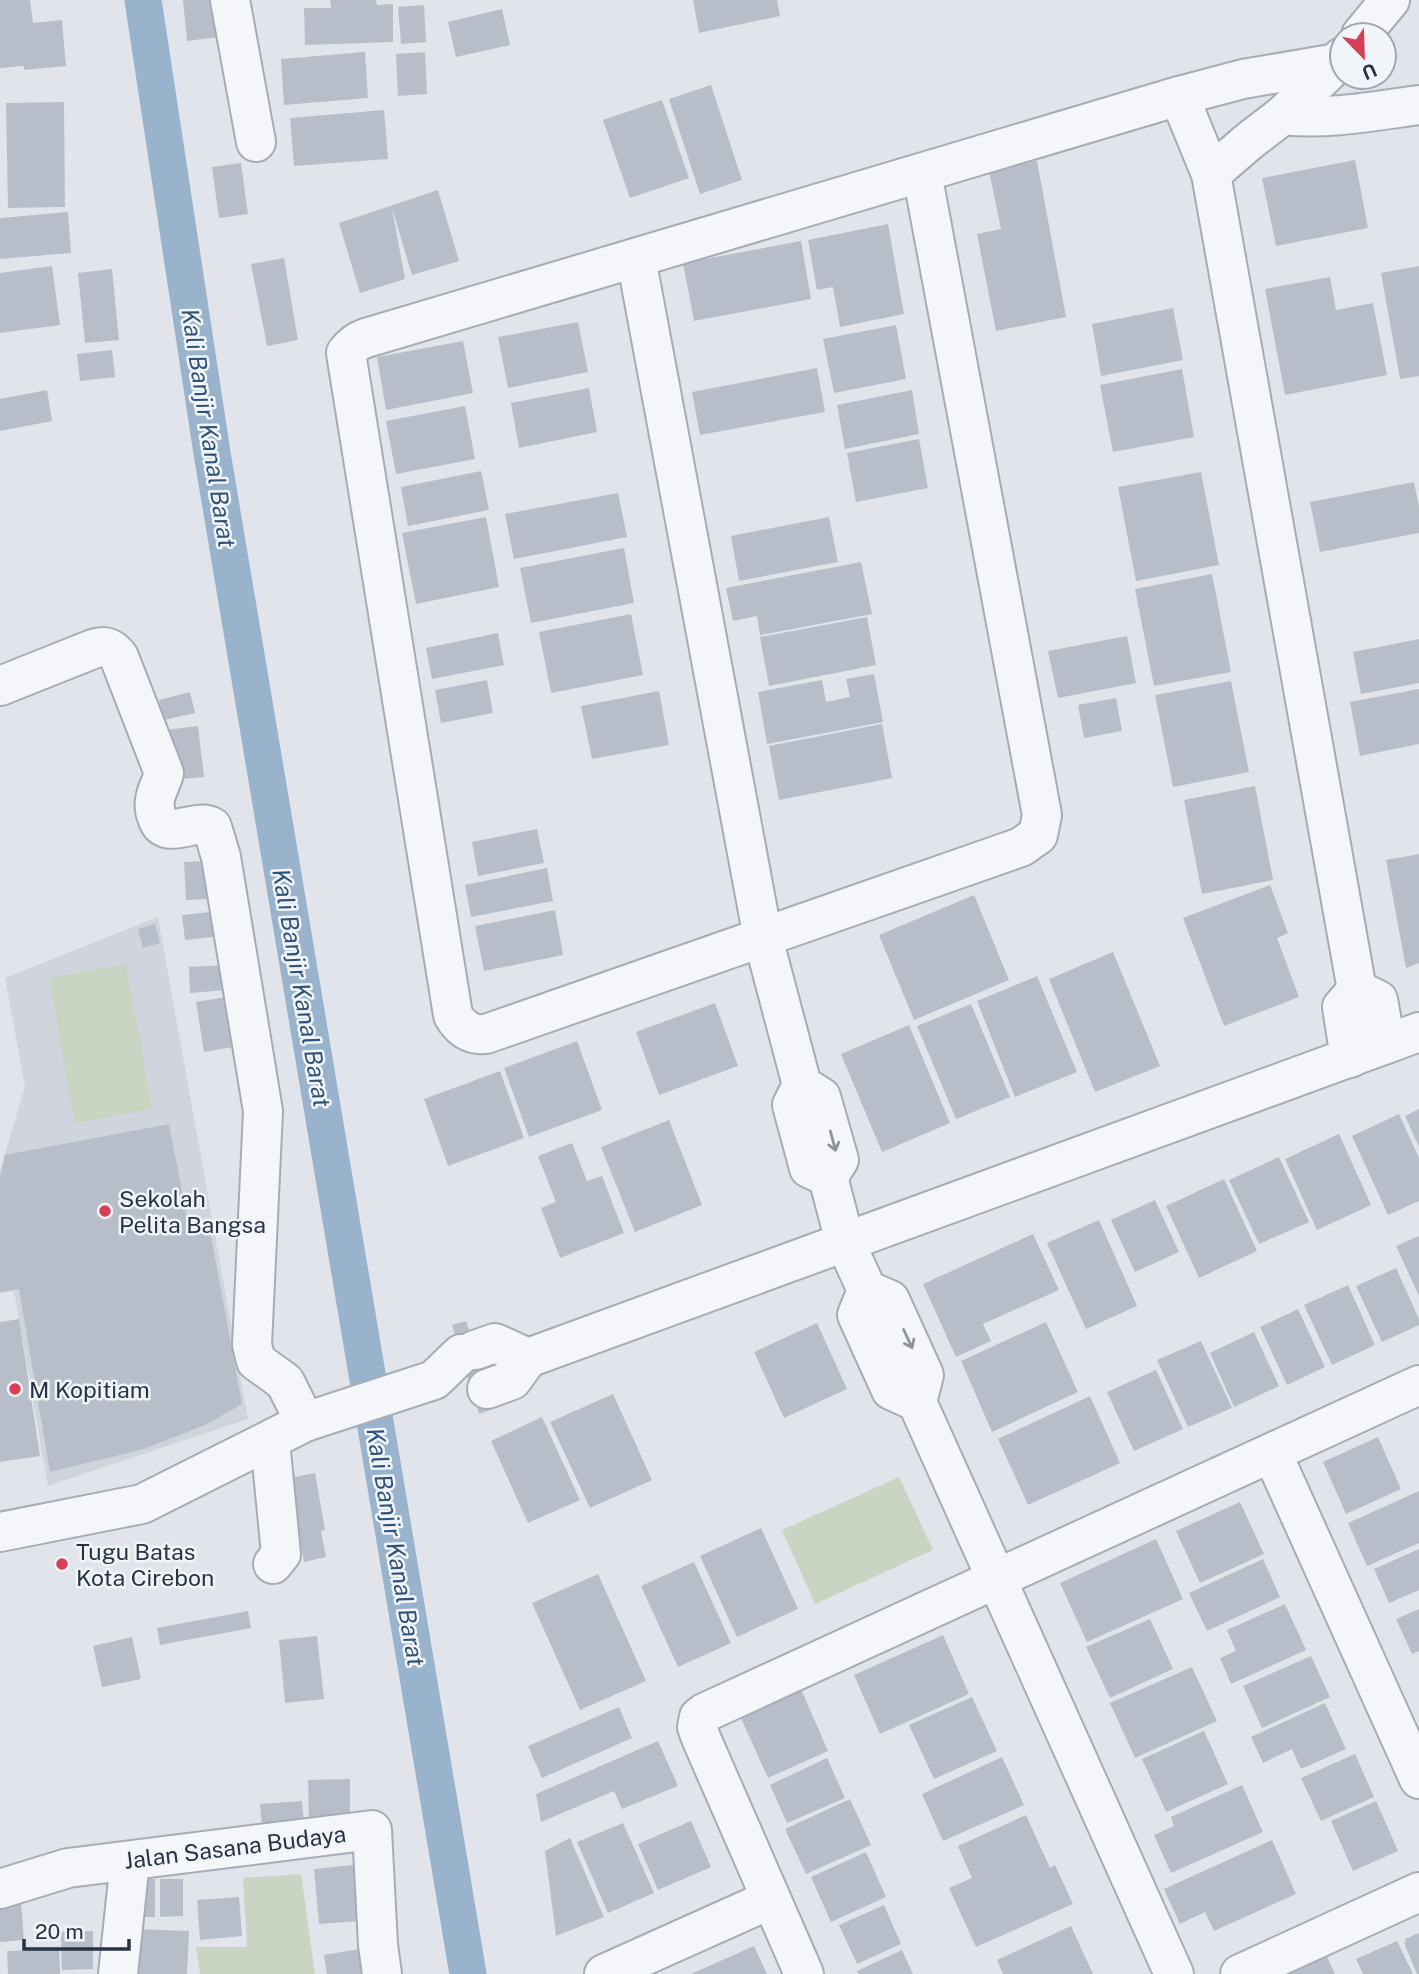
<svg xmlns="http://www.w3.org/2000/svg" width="1419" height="1974" font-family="'Public Sans',sans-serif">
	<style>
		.built { fill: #cfd4dd }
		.green { fill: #c7d5c2 }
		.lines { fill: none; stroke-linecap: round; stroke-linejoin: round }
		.canal { stroke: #9ab3cd; stroke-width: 37 }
		.building { fill: #b8bec9 }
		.minor-casing { stroke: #a6acb6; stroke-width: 42 }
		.minor { stroke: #f5f6f9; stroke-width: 38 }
		.oneway { stroke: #8e949e }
		.poi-dot { fill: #d73f57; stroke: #f1f4f8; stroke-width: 2.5 }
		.labels { text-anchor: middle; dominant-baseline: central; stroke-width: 5; stroke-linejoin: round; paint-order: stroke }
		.poi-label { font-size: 23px; fill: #283344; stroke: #f1f4f8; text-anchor: start }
		.street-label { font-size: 23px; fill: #283344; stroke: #f1f4f8 }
		.water-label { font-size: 24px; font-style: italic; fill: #2f527b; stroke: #f1f4f8 }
	</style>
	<rect width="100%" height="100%" fill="#e1e5eb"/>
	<polygon class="built" points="158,917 248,1419 48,1486 14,1291 0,1293 0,1171 25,1086 5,978"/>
	<g class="green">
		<polygon points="126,964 152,1109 75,1123 49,978"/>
		<polygon points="899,1477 933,1550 815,1604 782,1530"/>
		<polygon points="301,1874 315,1974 200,1974 196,1947 247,1947 243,1878"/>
	</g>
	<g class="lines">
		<polyline class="canal" points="143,0 212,453 468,1974"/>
	</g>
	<g class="building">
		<polygon points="0,0 30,0 33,23 62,20 66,66 24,70 24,66 0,68"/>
		<polygon points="183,0 215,0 219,37 187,41"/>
		<polygon points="330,0 376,0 377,5 393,4 393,42 305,45 304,8 331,8"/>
		<polygon points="693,0 777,0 780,16 699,33"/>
		<polygon points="424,5 426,42 401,44 398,7"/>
		<polygon points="502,9 510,45 456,57 448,22"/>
		<polygon points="365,52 368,98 284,105 281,59"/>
		<polygon points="425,52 427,94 398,96 396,54"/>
		<polygon points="711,85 742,180 700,194 669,99"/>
		<polygon points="662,100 689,178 630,198 603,120"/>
		<polygon points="64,102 65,207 8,208 6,103"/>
		<polygon points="384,110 388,159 294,166 290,118"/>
		<polygon points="1355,160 1368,228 1276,246 1262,178"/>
		<polygon points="1037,161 1066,317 996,331 977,234 1001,229 989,171"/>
		<polygon points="241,163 248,214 219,218 212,167"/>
		<polygon points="438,190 459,261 412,275 392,208 405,279 360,293 339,223"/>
		<polygon points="68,212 71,253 0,259 0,218"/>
		<polygon points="888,224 904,314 840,327 833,287 817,290 808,240"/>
		<polygon points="801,241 811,299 694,321 683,263"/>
		<polygon points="284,258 298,340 267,346 251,264"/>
		<polygon points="52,266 60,325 0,333 0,273"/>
		<polygon points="1419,266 1419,376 1400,379 1381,273"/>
		<polygon points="112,269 119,340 85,343 78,273"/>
		<polygon points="1330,277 1336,310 1373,303 1387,375 1285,395 1265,289"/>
		<polygon points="1173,308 1183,360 1101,376 1092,324"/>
		<polygon points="578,322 588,372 508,388 498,337"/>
		<polygon points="896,325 906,379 834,393 823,339"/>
		<polygon points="463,341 473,393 386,410 377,357"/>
		<polygon points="112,350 115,377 80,381 77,354"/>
		<polygon points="817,368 825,412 700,435 692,392"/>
		<polygon points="1182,369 1194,437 1113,452 1100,385"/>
		<polygon points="589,388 597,432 519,448 511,403"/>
		<polygon points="47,390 52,421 0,431 0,399"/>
		<polygon points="912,390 919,434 845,449 837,405"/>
		<polygon points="465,406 475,459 396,474 386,421"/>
		<polygon points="919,439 928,488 856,502 847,453"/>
		<polygon points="481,471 489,510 408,526 401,487"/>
		<polygon points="1201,472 1219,565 1136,581 1118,487"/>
		<polygon points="1414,482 1419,507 1419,533 1320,552 1310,502"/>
		<polygon points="618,493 627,537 514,559 505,514"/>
		<polygon points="486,517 499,587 416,604 402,533"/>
		<polygon points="829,517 838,562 739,581 731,536"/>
		<polygon points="624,548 634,603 531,623 520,568"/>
		<polygon points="861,562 872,614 760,635 757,616 733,621 726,588"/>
		<polygon points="1212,574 1231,672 1154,686 1135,589"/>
		<polygon points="631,614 643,675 551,693 539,632"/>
		<polygon points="867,617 876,665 769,686 760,637"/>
		<polygon points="498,633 504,665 432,679 426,648"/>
		<polygon points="1127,636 1136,683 1058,698 1048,651"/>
		<polygon points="1419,639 1419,683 1361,694 1353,652"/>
		<polygon points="874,674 883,722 767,744 758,692 822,680 826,702 850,697 846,679"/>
		<polygon points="487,680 493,713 441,723 435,690"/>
		<polygon points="1231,681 1249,772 1173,787 1155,695"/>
		<polygon points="1419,689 1419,744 1360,756 1350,702"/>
		<polygon points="659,691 669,745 592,759 581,706"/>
		<polygon points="190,692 195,713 164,720 159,700"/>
		<polygon points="1116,698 1122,731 1084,738 1078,705"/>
		<polygon points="882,724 892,778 779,800 769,746"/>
		<polygon points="198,726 204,777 171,780 166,730"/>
		<polygon points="1255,786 1273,880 1202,894 1184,800"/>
		<polygon points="537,829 544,863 478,876 472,842"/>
		<polygon points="1419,854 1419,963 1406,968 1386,860"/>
		<polygon points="209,861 211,899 186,900 184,862"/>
		<polygon points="547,868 553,901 471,917 465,885"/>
		<polygon points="1270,885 1288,933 1277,938 1299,997 1224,1026 1183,918"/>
		<polygon points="974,895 1009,980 914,1020 879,935"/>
		<polygon points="555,910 563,955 484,971 475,926"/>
		<polygon points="220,911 223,936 185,940 182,915"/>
		<polygon points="155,924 160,943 143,948 138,929"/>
		<polygon points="1113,952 1160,1066 1095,1092 1049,979"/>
		<polygon points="226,965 227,990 190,993 189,967"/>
		<polygon points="1037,976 1077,1072 1015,1097 977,1001"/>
		<polygon points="232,996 239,1046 204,1052 196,1002"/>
		<polygon points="715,1003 738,1066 659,1095 636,1032"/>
		<polygon points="971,1004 1010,1097 956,1119 917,1026"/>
		<polygon points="909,1025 950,1123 882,1152 841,1054"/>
		<polygon points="577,1041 602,1110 529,1137 504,1068"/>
		<polygon points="500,1071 524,1138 448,1166 424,1099"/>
		<polygon points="1419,1109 1419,1147 1405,1116"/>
		<polygon points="1399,1114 1419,1158 1419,1201 1388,1215 1352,1136"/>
		<polygon points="669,1120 702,1205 635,1232 601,1147"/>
		<polygon points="169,1124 189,1228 209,1225 242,1404 205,1425 144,1449 50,1472 19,1289 0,1292 0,1177 5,1155"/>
		<polygon points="1339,1134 1371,1205 1317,1230 1285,1159"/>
		<polygon points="572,1143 587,1181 602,1176 624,1233 560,1258 541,1208 556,1202 538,1156"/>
		<polygon points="1279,1157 1309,1222 1259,1244 1229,1180"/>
		<polygon points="1224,1179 1257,1251 1199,1278 1166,1206"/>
		<polygon points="1155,1200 1179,1252 1135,1272 1111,1220"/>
		<polygon points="1099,1220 1137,1306 1086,1329 1047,1243"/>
		<polygon points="1033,1234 1059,1290 983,1324 991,1341 956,1357 923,1284"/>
		<polygon points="1419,1236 1419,1296 1396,1246"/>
		<polygon points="1396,1268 1419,1319 1419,1325 1382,1342 1356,1286"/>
		<polygon points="1348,1285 1375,1345 1332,1365 1304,1305"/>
		<polygon points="1298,1309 1325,1367 1287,1385 1260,1327"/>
		<polygon points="19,1319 40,1456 0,1462 0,1322"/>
		<polygon points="466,1321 493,1409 479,1414 452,1325"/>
		<polygon points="1046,1322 1078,1392 992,1432 961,1361"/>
		<polygon points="817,1323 847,1389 784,1418 754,1352"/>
		<polygon points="1254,1332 1279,1386 1234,1407 1210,1353"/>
		<polygon points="1201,1341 1232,1408 1188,1427 1157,1360"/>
		<polygon points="1156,1370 1183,1429 1134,1451 1107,1392"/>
		<polygon points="613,1394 652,1480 590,1508 550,1422"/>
		<polygon points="1090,1396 1120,1463 1028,1505 998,1439"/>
		<polygon points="542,1417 580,1500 528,1523 491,1441"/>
		<polygon points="1378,1437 1401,1489 1346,1514 1323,1462"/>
		<polygon points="315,1473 325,1530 321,1531 326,1557 304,1562 289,1478"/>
		<polygon points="1419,1491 1419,1543 1367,1566 1348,1523"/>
		<polygon points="1240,1502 1264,1554 1200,1583 1176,1531"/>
		<polygon points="761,1528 798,1609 737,1637 700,1556"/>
		<polygon points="1156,1539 1183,1599 1087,1642 1060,1583"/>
		<polygon points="1419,1549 1419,1590 1389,1603 1374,1569"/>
		<polygon points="1263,1559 1280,1597 1207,1631 1189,1593"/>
		<polygon points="694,1562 731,1643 678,1667 641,1586"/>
		<polygon points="598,1574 646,1681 580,1710 532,1603"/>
		<polygon points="1285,1604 1306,1650 1231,1684 1220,1658 1236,1651 1227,1630"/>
		<polygon points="1419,1609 1419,1651 1412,1654 1396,1619"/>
		<polygon points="248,1611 251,1628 160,1645 157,1628"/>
		<polygon points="1150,1619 1173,1669 1110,1698 1086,1647"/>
		<polygon points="943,1635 969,1694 880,1734 854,1675"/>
		<polygon points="317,1636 324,1699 285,1703 279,1640"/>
		<polygon points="132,1637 141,1679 102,1687 93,1646"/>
		<polygon points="1311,1656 1330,1697 1262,1728 1243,1686"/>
		<polygon points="1192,1667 1217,1721 1135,1758 1110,1703"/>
		<polygon points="801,1689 828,1751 768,1778 740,1716"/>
		<polygon points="972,1697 997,1751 934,1779 909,1725"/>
		<polygon points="1325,1703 1346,1749 1301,1769 1292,1749 1263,1763 1251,1737"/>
		<polygon points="619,1707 632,1738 542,1778 528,1746"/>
		<polygon points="1204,1731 1228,1784 1166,1812 1142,1759"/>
		<polygon points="658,1741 678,1786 622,1809 614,1791 541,1822 536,1794"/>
		<polygon points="1355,1754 1374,1797 1321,1821 1301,1778"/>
		<polygon points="1002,1757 1024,1805 943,1841 922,1794"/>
		<polygon points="827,1758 845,1798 787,1823 770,1785"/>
		<polygon points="350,1779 350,1819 309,1820 308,1780"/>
		<polygon points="1242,1785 1263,1832 1171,1873 1154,1835 1174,1826 1171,1817"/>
		<polygon points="850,1799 871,1845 806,1874 785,1829"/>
		<polygon points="302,1801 305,1832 263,1835 260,1804"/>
		<polygon points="1376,1801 1398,1851 1353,1871 1331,1821"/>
		<polygon points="1026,1815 1050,1868 1055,1865 1073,1904 976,1947 949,1888 972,1878 958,1846"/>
		<polygon points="691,1821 711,1867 658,1890 638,1844"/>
		<polygon points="623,1823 654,1893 608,1913 577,1842"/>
		<polygon points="570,1838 604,1917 556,1936 545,1851"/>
		<polygon points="1272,1840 1296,1894 1214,1931 1205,1912 1180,1924 1164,1889"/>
		<polygon points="866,1852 886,1897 831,1922 811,1877"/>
		<polygon points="353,1865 358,1921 319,1924 314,1869"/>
		<rect x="132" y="1879" width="23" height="38"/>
		<polygon points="160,1879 183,1879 183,1916 160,1917"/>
		<polygon points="239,1897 242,1936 200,1940 197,1900"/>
		<polygon points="21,1902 24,1940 0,1942 0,1904"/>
		<polygon points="884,1905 901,1944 857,1964 839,1925"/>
		<polygon points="1071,1926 1093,1974 1003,1974 997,1960"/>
		<polygon points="135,1929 189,1931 187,1974 133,1974"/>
		<polygon points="93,1931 93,1969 62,1970 61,1932"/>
		<polygon points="1419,1933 1419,1974 1417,1974 1404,1943 1406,1942 1405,1939"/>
		<polygon points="1397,1941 1413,1974 1363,1974 1356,1959"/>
		<polygon points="754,1946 767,1974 691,1974"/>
		<polygon points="365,1948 369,1974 327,1974 324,1955"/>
		<polygon points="59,1949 60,1974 8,1974 7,1951"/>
		<polygon points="902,1950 913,1974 859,1974 857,1971"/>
		<polygon points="1327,1957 1335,1974 1290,1974"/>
	</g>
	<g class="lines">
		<g class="minor-casing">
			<g id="minor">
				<polyline points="230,0 256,142"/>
				<polyline points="1361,35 1390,0"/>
				<polyline points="1342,57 1337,63 1243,79 1179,96 1211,174 1357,990"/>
				<path d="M1283,115C1329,120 1374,111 1419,105"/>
				<path d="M922,173L1042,815L1038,835L1021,847L486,1034C471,1036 460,1028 453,1015L346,353C352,345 357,341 366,338C637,258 908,178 1179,96"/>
				<polyline points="1211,174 1248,142 1283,115 1337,63"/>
				<polyline points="636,258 763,938 802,1085 792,1105 809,1168 828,1177 839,1160 821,1097 802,1085"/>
				<path d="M0,686L93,649C105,645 111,647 119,657L164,773C162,782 156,791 155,800C154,806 155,812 157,817C165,843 195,817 212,827L221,857L263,1111L252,1345L256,1361L285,1382L305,1422"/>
				<polyline points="1350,1058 1342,1007 1357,990 1378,1000 1386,1044"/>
				<polyline points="828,1177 845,1242 867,1290 890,1300 924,1375 917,1402 891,1390 857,1315 867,1290"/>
				<polyline points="475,1350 495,1343 528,1358"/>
				<polyline points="487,1389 512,1380 528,1358 1419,1032"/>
				<polyline points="917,1402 1174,1974"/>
				<polyline points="270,1441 281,1554 273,1564"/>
				<polyline points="1272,1453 1419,1779"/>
				<polyline points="0,1532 142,1504 305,1422 434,1380 461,1354"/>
				<polyline points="0,1889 68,1868 372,1830 378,1945 382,1974"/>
				<polyline points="118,1974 130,1861"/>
				<polyline points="604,1974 771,1899"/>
				<polyline points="804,1974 701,1738 697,1727 699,1717 704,1713 1419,1385"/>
				<polyline points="1240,1974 1419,1892"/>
			</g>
		</g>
		<use href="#minor" class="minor"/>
	</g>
	<defs><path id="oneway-shaft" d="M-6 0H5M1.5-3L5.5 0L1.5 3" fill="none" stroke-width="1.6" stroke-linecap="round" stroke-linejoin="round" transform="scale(1.75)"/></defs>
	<g class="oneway">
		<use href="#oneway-shaft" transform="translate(833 1141) rotate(75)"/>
		<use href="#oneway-shaft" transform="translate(908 1339) rotate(65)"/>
	</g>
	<g class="poi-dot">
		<circle cx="105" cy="1211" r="7"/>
		<circle cx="15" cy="1389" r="7"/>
		<circle cx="62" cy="1564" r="7"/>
	</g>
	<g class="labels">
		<g class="poi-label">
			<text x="119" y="1198">Sekolah<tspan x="119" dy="26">Pelita Bangsa</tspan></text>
			<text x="29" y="1389">M Kopitiam</text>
			<text x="76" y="1551">Tugu Batas<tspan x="76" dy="26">Kota Cirebon</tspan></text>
		</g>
		<g class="street-label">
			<text transform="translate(235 1847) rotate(-7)">Jalan Sasana Budaya</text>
		</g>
		<g class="water-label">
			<text transform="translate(209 428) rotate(81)">Kali Banjir Kanal Barat</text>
			<text transform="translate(302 988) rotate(80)">Kali Banjir Kanal Barat</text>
			<text transform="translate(396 1547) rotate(80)">Kali Banjir Kanal Barat</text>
		</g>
	</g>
	<g transform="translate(1363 56) rotate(157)"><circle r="33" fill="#f1f4f8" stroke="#a1a7b0" stroke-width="2"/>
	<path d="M0-5L12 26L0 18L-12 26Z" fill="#d73f57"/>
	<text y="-10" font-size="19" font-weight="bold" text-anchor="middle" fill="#283344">U</text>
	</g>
	<path d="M24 1939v10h105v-10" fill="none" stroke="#283344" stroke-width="3.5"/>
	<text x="35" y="1939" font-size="21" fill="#283344" stroke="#f1f4f8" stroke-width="5" paint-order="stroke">20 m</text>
</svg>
